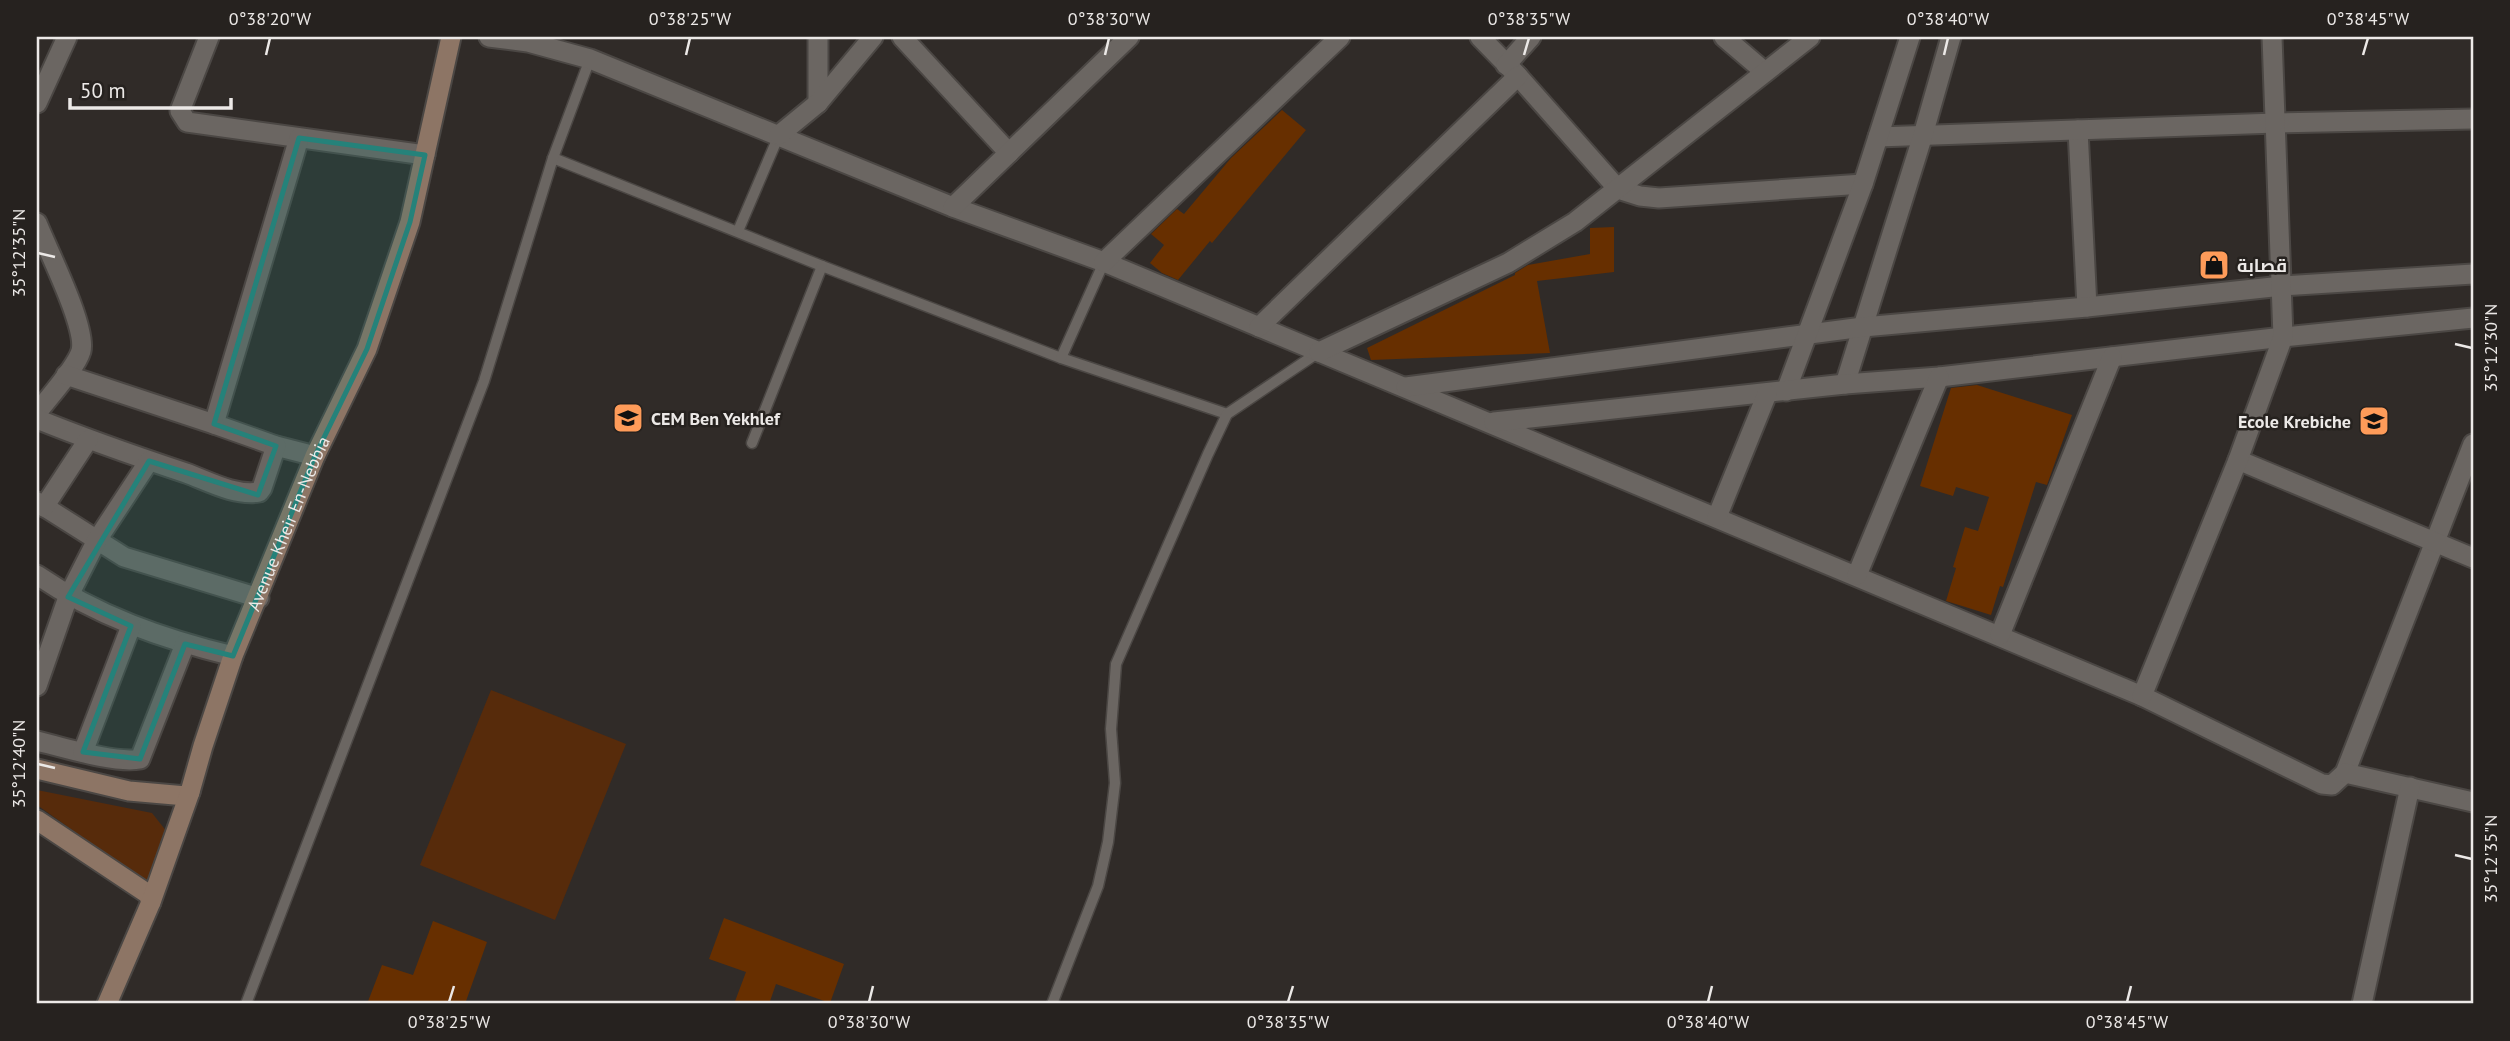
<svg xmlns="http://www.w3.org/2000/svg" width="2510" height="1041" font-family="'PT Sans',Cairo,sans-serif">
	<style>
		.green { fill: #572b0b }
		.building { fill: #672f00 }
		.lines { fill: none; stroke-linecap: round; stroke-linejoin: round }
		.service-casing { stroke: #4b4744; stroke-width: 13 }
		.minor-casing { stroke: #4b4744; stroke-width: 23 }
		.secondary-casing { stroke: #4b4744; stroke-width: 23 }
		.service { stroke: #6b6662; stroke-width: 10 }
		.minor { stroke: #6b6662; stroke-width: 19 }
		.secondary { stroke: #8d7565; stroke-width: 19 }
		.marked { fill: #25827a; fill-opacity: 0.2; stroke: #25827a; stroke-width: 5; stroke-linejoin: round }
		.ticks { fill: none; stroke: #ece9e7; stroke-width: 2.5 }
		.labels { text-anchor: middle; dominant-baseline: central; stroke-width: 5; stroke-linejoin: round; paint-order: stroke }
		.poi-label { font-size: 18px; font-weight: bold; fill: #ece9e7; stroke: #26221f; text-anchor: start }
		.street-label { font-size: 18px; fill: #ece9e7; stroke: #26221f }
		.neatline { fill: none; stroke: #ece9e7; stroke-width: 2.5 }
		.ticks-label { font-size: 18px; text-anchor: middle; fill: #ece9e7 }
	</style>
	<rect width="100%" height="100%" fill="#302b28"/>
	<g class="green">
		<polygon points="491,690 626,744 555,920 420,865"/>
		<polygon points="37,790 152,813 167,832 147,883 37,805"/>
	</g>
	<g class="building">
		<polygon points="1282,110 1306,130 1212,243 1210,241 1178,280 1162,273 1150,263 1164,245 1151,234 1177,209 1184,214 1231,158"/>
		<polygon points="1614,227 1614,272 1537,281 1550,353 1371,360 1367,348 1515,275 1515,273 1528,265 1590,254 1590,228"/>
		<polygon points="1977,385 2072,415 2047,485 2036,482 2003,587 2000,586 1991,615 1946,601 1956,568 1953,567 1965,527 1978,531 1989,497 1956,487 1953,496 1920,486 1951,388"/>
		<polygon points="724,918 844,964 830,1003 776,984 769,1004 734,1004 746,972 709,959"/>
		<polygon points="433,921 487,942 465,1004 367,1004 382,965 413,975"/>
	</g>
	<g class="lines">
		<g class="service-casing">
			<g id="service">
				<polyline points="553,158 822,266 1061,358 1227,414"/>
				<polyline points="738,231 779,135"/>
				<polyline points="1061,358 1104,262"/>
				<polyline points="752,443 822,266"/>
				<polyline points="246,1004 484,381 553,158 590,59"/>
				<polyline points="1052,1004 1098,886 1108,842 1115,783 1111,729 1116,664 1208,454 1227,414 1319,352"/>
			</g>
		</g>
		<g class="minor-casing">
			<g id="minor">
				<polyline points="209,37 180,111 187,122 425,155"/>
				<polyline points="489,37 528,42 590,59 953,207 1104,262 2142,696 2322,784 2332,785 2345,773 2473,444"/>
				<polyline points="902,37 1009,153"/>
				<polyline points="1480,37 1518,76 1618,189 1640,196 1659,198 1863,184"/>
				<polyline points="1724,37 1765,72"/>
				<polyline points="1506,65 1531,37"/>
				<polyline points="37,103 67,37"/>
				<polyline points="818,103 818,37"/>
				<polyline points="2078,130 2087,307"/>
				<polyline points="779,135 818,103 873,37"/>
				<polyline points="1878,137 2276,123 2473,119"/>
				<polyline points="299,138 214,424 276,446 315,456"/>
				<polyline points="953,207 1129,37"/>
				<path d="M37,223C47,249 87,327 81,351C76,368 48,398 37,413"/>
				<polyline points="1104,262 1340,37"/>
				<polyline points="1259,327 1518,76"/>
				<polyline points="1319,352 1508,263 1575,222 1810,37"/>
				<polyline points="66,375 214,424"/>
				<polyline points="1845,384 1923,135 1951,37"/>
				<polyline points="1406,387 1863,327 2087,307 2282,286 2473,274"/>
				<polyline points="1786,391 1863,184 1910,37"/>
				<path d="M37,419C86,439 135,456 186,473C208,481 234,496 259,492L262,488L276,446"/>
				<polyline points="1494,422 1845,384 1939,377 2283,337 2473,318"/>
				<polyline points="2238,460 2473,558"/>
				<polyline points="37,502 124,557 259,598"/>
				<polyline points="44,507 88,440"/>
				<polyline points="1717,517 1767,394"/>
				<path d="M37,575C97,616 163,639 233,656"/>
				<polyline points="1857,575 1939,377"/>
				<polyline points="2000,635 2112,357"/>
				<polyline points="37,686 68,597 97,540 149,461"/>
				<polyline points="2142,696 2238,460 2283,337 2272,37"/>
				<path d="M37,741C62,747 116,764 140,759L185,644"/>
				<polyline points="83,752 131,626"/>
				<polyline points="2345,773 2473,802"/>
				<polyline points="2362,1004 2410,787"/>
			</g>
		</g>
		<g class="secondary-casing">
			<g id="secondary">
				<polyline points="37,769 129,791 186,796 190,792"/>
				<polyline points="37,820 148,894 151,902"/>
				<path id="s1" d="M107,1004L151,902L190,792L203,746L233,656L315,456L367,349L410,222L451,37"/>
			</g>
		</g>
		<use href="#service" class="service"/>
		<use href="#minor" class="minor"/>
		<use href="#secondary" class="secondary"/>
	</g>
	<path class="marked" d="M299,138L425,155L410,222L367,349L315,456L233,656L185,644L140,759L83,752L131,626L68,597L149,461L258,495L276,446L214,424Z"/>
	<path class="ticks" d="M266,55L270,38M686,55L690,38M1105,55L1109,38M1524,55L1529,38M1944,55L1948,38M2363,55L2368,38M38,253L55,257M2455,344L2472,348M38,764L55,768M2455,855L2472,859M449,1002L454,986M869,1002L873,986M1288,1002L1293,986M1708,1002L1712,986M2127,1002L2131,986"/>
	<defs>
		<g id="shop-square" transform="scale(1.575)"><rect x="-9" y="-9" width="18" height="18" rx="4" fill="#fe9b59" stroke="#26221f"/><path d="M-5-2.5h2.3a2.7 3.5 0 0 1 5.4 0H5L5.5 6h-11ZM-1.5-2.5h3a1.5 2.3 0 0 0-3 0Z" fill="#111"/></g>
		<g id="school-square" transform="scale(1.575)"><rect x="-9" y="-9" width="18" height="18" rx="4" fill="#fe9b59" stroke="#26221f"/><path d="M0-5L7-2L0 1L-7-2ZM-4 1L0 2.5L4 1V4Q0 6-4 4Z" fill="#111"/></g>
	</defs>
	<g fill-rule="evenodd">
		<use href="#shop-square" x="2214" y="265"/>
		<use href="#school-square" x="628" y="418"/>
		<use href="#school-square" x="2374" y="421"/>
	</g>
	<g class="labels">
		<g class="poi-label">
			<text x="2237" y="265">قصابة</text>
			<text x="651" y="418">CEM Ben Yekhlef</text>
			<text x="2351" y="421" text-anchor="end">Ecole Krebiche</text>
		</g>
		<g class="street-label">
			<text stroke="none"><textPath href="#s1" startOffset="514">Avenue Kheir En-Nebbia</textPath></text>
		</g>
	</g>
	<rect width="2510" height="1041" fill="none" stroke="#26221f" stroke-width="77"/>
	<path d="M70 98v10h161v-10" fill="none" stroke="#ece9e7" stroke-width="3.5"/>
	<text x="80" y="98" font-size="21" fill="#ece9e7" stroke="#26221f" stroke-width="5" paint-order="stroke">50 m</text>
	<rect x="38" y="38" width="2434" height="964" class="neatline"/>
	<g class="ticks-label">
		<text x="270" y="25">0°38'20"W</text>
		<text x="690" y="25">0°38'25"W</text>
		<text x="1109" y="25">0°38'30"W</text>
		<text x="1529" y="25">0°38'35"W</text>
		<text x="1948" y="25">0°38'40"W</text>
		<text x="2368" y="25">0°38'45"W</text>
		<text transform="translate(19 253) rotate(-90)" y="6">35°12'35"N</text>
		<text transform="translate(2491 348) rotate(-90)" y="6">35°12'30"N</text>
		<text transform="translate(19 764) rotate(-90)" y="6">35°12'40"N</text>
		<text transform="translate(2491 859) rotate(-90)" y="6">35°12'35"N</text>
		<text x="449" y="1028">0°38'25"W</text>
		<text x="869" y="1028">0°38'30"W</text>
		<text x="1288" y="1028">0°38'35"W</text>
		<text x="1708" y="1028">0°38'40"W</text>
		<text x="2127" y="1028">0°38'45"W</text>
	</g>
</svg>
